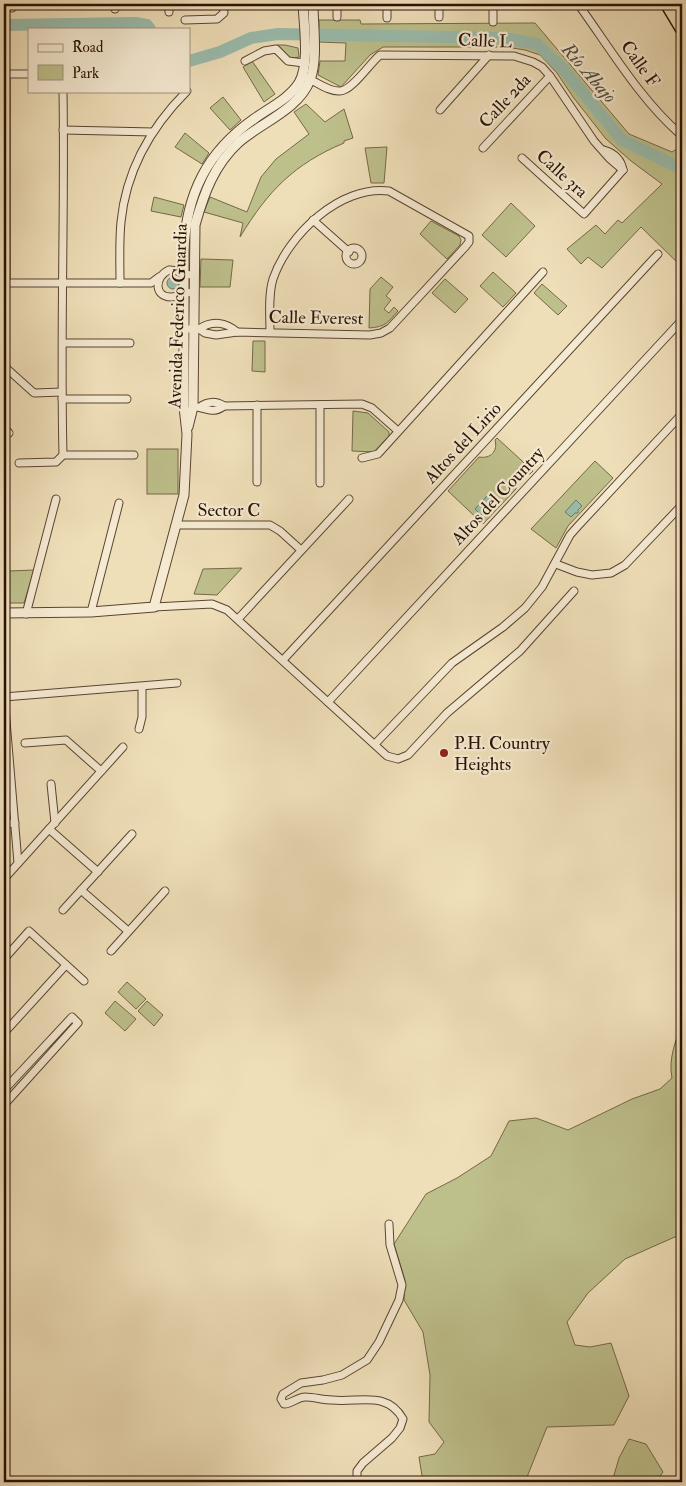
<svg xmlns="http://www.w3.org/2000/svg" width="686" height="1486" font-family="'IM FELL Double Pica',serif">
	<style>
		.green { fill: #bec08c; stroke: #746848 }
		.water { fill: #9abdae; stroke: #6d786a }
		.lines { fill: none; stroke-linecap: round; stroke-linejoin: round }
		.river { stroke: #9abdae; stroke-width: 12 }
		.minor-casing { stroke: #5a4430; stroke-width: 9 }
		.tertiary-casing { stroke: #5a4430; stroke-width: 11 }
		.motorway-casing { stroke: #291103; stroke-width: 15 }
		.minor { stroke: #f5ead2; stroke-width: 7 }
		.tertiary { stroke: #f5ead2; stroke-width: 9 }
		.motorway { stroke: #efdfb9; stroke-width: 12 }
		.poi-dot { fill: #8f2418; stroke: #f5ead2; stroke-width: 2 }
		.labels { text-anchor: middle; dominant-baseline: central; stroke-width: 4.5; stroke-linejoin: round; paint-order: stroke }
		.street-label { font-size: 18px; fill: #291103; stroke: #f5ead2 }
		.poi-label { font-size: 18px; fill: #291103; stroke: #f5ead2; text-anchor: start }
		.water-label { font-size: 19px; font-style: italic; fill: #514d3f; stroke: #f5ead2 }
	</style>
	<rect width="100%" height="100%" fill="#efdfb9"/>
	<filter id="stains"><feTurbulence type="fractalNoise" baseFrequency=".004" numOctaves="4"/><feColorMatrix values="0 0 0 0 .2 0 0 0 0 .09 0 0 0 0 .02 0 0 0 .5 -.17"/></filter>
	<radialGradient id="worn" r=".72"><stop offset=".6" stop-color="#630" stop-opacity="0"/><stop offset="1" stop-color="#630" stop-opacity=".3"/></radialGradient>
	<g class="green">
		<polygon points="319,20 360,20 361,24 535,23 629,134 672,152 675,150 682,155 682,267 641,227 602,268 588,257 581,264 567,249 596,225 605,234 618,220 622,223 662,184 631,161 606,139 573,97 557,73 540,55 525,50 506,47 383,47 370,55 341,87 318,75 320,61 345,61 346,43 319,42"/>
		<polygon points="277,45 285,45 298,48 299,57 289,59"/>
		<polygon points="252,61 275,94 264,102 243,67"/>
		<polygon points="223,97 241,120 230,130 210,108"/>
		<path d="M306,104L325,122L344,109L353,138L344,141V143C294,164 268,191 240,237L243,223L204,212L210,197L247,212L261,177L276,159L309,134L294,112Z"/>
		<polygon points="185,133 209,153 202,164 175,147"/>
		<polygon points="387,147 384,183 371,183 365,148"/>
		<polygon points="154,197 184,205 181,217 151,211"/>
		<polygon points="511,203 535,226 506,257 482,235"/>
		<polygon points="431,221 459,236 461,240 460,245 447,259 420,234"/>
		<polygon points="201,259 233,260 230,287 200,287"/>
		<polygon points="493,272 516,293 503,307 480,286"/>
		<path d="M381,277L393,287L386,296L391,300L384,309L389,313L394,307L398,311C388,322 386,327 369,328L370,289Z"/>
		<polygon points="445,279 468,299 455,313 432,293"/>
		<polygon points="542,284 567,306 558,315 534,293"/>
		<polygon points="253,341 265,341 265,372 252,371"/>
		<polygon points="353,411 368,413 389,432 389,436 374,452 352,451"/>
		<path d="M497,438L533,471L530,474L523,473C516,476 515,481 516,489L483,524L448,491L479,457C491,459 498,451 495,440Z"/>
		<rect x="147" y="449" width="31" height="45"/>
		<polygon points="595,461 613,478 568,526 556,548 531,529"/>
		<polygon points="242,568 217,595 194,594 203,569"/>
		<polygon points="34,570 24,603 8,603 9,571"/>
		<polygon points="127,982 146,999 136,1009 118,992"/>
		<polygon points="115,1001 136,1019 125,1031 105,1013"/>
		<polygon points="147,1001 163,1015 154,1026 138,1011"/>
		<path d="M682,1022V1230L677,1236L625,1259L588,1293L567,1322L575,1345L590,1347L611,1343L629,1396L614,1425L547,1427L525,1482H423L419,1457L435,1454L444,1442L429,1422L430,1375L423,1332L404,1300L405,1280L394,1244L426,1194L457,1178L491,1156L509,1121L536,1118L568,1130L632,1099L660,1089L672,1078C668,1059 676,1040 682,1022Z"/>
		<polygon points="629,1439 646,1444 663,1472 656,1482 612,1482 619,1458"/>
	</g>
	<g class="water">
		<circle cx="173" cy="283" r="6"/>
		<polygon points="489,494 495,500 490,506 489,509 487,509 481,515 475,509"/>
		<polygon points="576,500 582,506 578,510 578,513 575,513 571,517 565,512"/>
	</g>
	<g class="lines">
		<g class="river">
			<polyline points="4,25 135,23 147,25 150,29"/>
			<polyline points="189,61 220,52 251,38 278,34 505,38 537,44 563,69 622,140 682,169"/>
		</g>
		<g class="minor-casing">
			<g id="minor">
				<polyline points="169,4 169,12"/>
				<polyline points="337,4 337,17"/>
				<path d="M578,4C610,48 639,98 680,134L682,132"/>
				<polyline points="66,5 66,4"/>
				<polyline points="12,8 12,4"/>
				<polyline points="115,9 115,4"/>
				<polyline points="439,17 439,4"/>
				<polyline points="387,18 387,4"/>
				<polyline points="185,20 217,19 224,13 223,4"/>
				<polyline points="493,22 493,4"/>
				<polyline points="245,61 264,51 276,49 288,61 304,63"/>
				<polyline points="4,74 29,74"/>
				<path d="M307,78C317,82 329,92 340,91C352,91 370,63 380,55L514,56L533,62L542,67L550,76L594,141L609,158L623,170"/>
				<polyline points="440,110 489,55"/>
				<polyline points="63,130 153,132"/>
				<polyline points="483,148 550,76"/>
				<path d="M604,150C614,153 621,159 623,170"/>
				<polyline points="522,158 584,214 623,170"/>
				<polyline points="313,220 349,252"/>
				<circle cx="354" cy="256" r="8"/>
				<path d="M194,275C183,276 179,269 169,270C154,277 154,297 171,297C180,297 184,292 194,292"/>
				<polyline points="4,283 151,283 159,277"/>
				<polyline points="6,283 6,74"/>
				<path d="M120,283C120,262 119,242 121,222C126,171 151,127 187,91"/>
				<path d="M184,329H199L205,333L216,335L237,332L370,335L381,333L390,328L465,247L469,242V236L389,191C340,185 288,235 273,279C268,295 270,316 270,333"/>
				<path d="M199,329C212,320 226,322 237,332"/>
				<polyline points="63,343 130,343"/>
				<polyline points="4,366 34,393 62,392"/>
				<polyline points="62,399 127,399"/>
				<polyline points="257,405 257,482"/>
				<polyline points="320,405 320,483"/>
				<path d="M197,407C209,409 213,414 224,406"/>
				<path d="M200,407C207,401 216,401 224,406L362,404L372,408L398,431"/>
				<polyline points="4,428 9,433"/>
				<polyline points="63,455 134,455"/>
				<polyline points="362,458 378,454 543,272"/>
				<path d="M19,463L56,462L63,455C60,334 65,212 63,91"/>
				<polyline points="177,525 270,525 280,531 301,550"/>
				<polyline points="556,564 577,572 592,575 611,573 625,565 682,505"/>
				<polyline points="154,607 212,604 227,610 387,756 398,759 408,755 447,713 520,651 574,591"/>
				<polyline points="91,612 119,503"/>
				<polyline points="26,614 56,499"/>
				<polyline points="238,619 349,499"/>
				<polyline points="283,660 658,254"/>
				<polyline points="4,697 177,683"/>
				<polyline points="4,697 18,863"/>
				<polyline points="328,702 682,320"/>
				<polyline points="139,729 142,717 142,687"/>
				<polyline points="25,743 66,740 101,771"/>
				<polyline points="375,744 452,663 503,627 525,608 542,587 570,535 578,526 682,414"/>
				<polyline points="51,784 55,823"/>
				<polyline points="4,824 15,823"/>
				<polyline points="49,829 98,872"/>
				<polyline points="4,879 123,747"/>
				<polyline points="81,890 128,931"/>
				<polyline points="63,910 132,834"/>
				<polyline points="111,951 165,891"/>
				<polyline points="4,959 29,931 84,981"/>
				<polyline points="4,1033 66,965"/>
				<polyline points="4,1090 72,1017 78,1023 4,1105"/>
				<path d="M357,1482V1471L363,1463L392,1438L400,1428L403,1419C387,1390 359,1403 332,1400C323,1400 314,1397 305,1397C298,1397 291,1404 284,1404L281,1399L283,1394L301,1383L323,1380L342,1375L367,1360L379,1342L399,1300L402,1285L390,1245L389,1224"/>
			</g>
		</g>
		<g class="tertiary-casing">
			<g id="tertiary">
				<path d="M188,427L193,407L195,225C204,193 214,165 239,142C262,122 298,110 310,80C318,59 313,26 313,4"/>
				<path d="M4,613L91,612L154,607L184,495L187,434L184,407V251C186,194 207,152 254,119C269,108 289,99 299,83C310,64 304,26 303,4"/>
			</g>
		</g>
		<g class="motorway-casing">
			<polyline id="motorway" points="667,4 682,29"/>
		</g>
		<use href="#minor" class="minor"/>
		<use href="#tertiary" class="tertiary"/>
		<use href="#motorway" class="motorway"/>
	</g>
	<circle class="poi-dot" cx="444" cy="753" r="5"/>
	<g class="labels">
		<g class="street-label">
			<text transform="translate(485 41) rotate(2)">Calle L</text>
			<text transform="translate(640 64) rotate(54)">Calle F</text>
			<text transform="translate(505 101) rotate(-47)">Calle 2da</text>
			<text transform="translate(562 174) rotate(42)">Calle 3ra</text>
			<text transform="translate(178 316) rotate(-88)">Avenida Federico Guardia</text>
			<text transform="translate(316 318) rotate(1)">Calle Everest</text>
			<text transform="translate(463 443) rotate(-47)">Altos del Lirio</text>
			<text transform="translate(498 496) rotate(-47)">Altos del Country</text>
			<text x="229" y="510">Sector C</text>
		</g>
		<g class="poi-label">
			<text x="454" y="743">P.H. Country<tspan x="454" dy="21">Heights</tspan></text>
		</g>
		<g class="water-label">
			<text transform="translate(589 73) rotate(49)">Río Abajo</text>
		</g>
	</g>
	<rect width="686" height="1486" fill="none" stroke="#efdfb9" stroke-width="20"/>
	<rect x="5" y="5" width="676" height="1476" fill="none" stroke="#291103" stroke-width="2.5"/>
	<rect x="10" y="10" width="666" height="1466" fill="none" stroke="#291103"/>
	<rect x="28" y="28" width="162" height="65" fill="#f5ead2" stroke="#a3937f"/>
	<rect x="38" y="44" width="25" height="8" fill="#f5ead2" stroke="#a3937f"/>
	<text x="72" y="52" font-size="15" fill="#291103">Road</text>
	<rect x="38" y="65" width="25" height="15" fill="#bec08c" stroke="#a3937f"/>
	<text x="72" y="78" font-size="15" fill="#291103">Park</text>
	<rect width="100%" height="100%" filter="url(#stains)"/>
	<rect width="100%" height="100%" fill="url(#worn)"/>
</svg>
